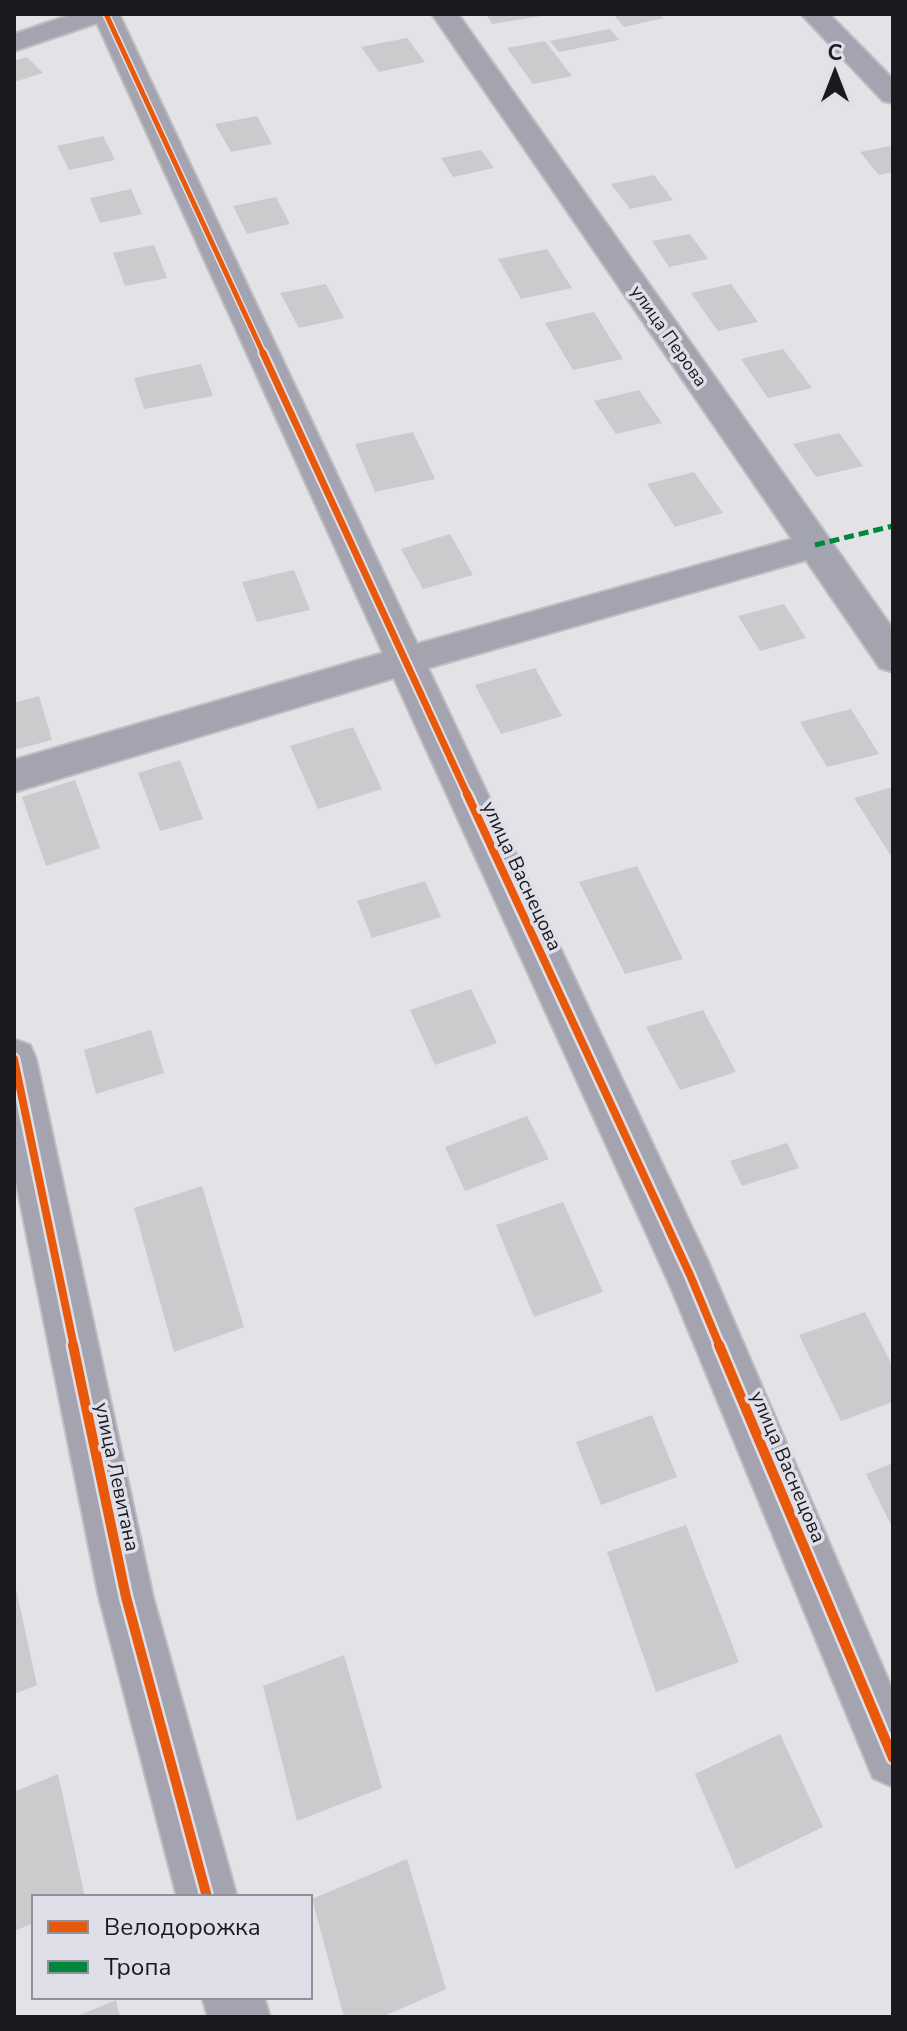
<svg xmlns="http://www.w3.org/2000/svg" width="907" height="2031" font-family="'Nunito Sans',sans-serif">
	<style>
		.building { fill: #cbcbce }
		.lines { fill: none; stroke-linecap: round; stroke-linejoin: round }
		.minor-casing { stroke: #bfbfc2; stroke-width: 4 }
		.minor { fill: #a4a3b0; fill-rule: evenodd }
		.quiet { stroke: #00873e; stroke-width: 5; stroke-dasharray: 10 5; stroke-linecap: butt }
		.cycleway-far3-casing { stroke: #dfdfea; stroke-width: 8 }
		.cycleway-far2-casing { stroke: #dfdfea; stroke-width: 11 }
		.cycleway-far1-casing { stroke: #dfdfea; stroke-width: 13 }
		.cycleway-casing { stroke: #dfdfea; stroke-width: 15 }
		.cycleway-far3 { stroke: #e8590c; stroke-width: 5 }
		.cycleway-far2 { stroke: #e8590c; stroke-width: 7 }
		.cycleway-far1 { stroke: #e8590c; stroke-width: 8 }
		.cycleway { stroke: #e8590c; stroke-width: 10 }
		.labels { text-anchor: middle; dominant-baseline: central; stroke-width: 7; stroke-linejoin: round; paint-order: stroke }
		.far-street-label { font-size: 18px; fill: #1a1a1e; stroke: #dfdfea }
		.street-label { font-size: 20px; fill: #1a1a1e; stroke: #dfdfea }
	</style>
	<rect width="100%" height="100%" fill="#e2e2e7"/>
	<g class="building">
		<polygon points="486,14 541,14 541,16 492,24"/>
		<polygon points="613,14 659,14 663,18 624,27"/>
		<polygon points="610,29 619,40 559,52 550,41"/>
		<polygon points="407,38 425,62 379,72 361,47"/>
		<polygon points="545,41 572,76 533,84 507,48"/>
		<polygon points="27,57 43,73 14,82 14,61"/>
		<polygon points="257,116 272,144 231,152 215,124"/>
		<polygon points="103,136 115,160 69,170 57,146"/>
		<polygon points="890,146 893,150 893,172 879,175 860,152"/>
		<polygon points="481,150 494,168 453,177 441,158"/>
		<polygon points="654,175 673,200 630,209 611,184"/>
		<polygon points="131,189 142,214 100,223 90,198"/>
		<polygon points="276,197 290,224 247,234 233,206"/>
		<polygon points="690,234 708,259 669,267 652,241"/>
		<polygon points="154,245 167,278 125,286 113,253"/>
		<polygon points="547,249 572,288 521,299 498,259"/>
		<polygon points="326,284 344,318 299,328 280,293"/>
		<polygon points="731,284 758,322 718,331 691,293"/>
		<polygon points="594,312 623,359 573,370 545,323"/>
		<polygon points="783,349 812,388 768,398 741,359"/>
		<polygon points="201,364 213,396 144,409 134,378"/>
		<polygon points="639,390 662,423 616,434 594,401"/>
		<polygon points="413,432 435,479 375,492 355,444"/>
		<polygon points="839,433 863,466 816,477 793,444"/>
		<polygon points="694,472 723,513 675,527 647,484"/>
		<polygon points="450,534 473,575 423,589 401,549"/>
		<polygon points="294,570 310,610 257,622 242,582"/>
		<polygon points="784,604 806,638 760,651 738,616"/>
		<polygon points="535,668 562,716 501,734 475,685"/>
		<polygon points="39,696 52,740 14,750 14,703"/>
		<polygon points="851,709 879,754 827,767 800,722"/>
		<polygon points="353,727 382,789 318,809 290,746"/>
		<polygon points="180,760 203,819 160,831 138,773"/>
		<polygon points="75,780 100,848 46,866 22,797"/>
		<polygon points="893,787 893,859 854,798"/>
		<polygon points="637,866 683,959 625,974 579,882"/>
		<polygon points="425,881 441,917 372,938 357,901"/>
		<polygon points="471,989 497,1043 435,1065 410,1010"/>
		<polygon points="703,1010 736,1072 680,1090 646,1027"/>
		<polygon points="151,1030 164,1073 96,1094 84,1050"/>
		<polygon points="527,1116 549,1159 465,1191 445,1147"/>
		<polygon points="787,1143 799,1168 742,1186 730,1161"/>
		<polygon points="202,1186 244,1327 174,1352 134,1208"/>
		<polygon points="563,1202 603,1292 534,1317 496,1225"/>
		<polygon points="865,1312 893,1367 893,1402 841,1421 799,1335"/>
		<polygon points="652,1415 677,1477 601,1505 576,1442"/>
		<polygon points="893,1463 893,1529 866,1474"/>
		<polygon points="686,1525 739,1662 656,1692 607,1552"/>
		<polygon points="14,1580 37,1685 14,1694"/>
		<polygon points="344,1655 382,1788 297,1821 263,1686"/>
		<polygon points="780,1734 823,1827 736,1869 695,1774"/>
		<polygon points="58,1774 85,1897 34,1897 34,1923 14,1931 14,1792"/>
		<polygon points="407,1859 446,1989 382,2017 344,2017 312,1899"/>
		<polygon points="116,2000 120,2017 75,2017"/>
	</g>
	<g class="lines">
		<g class="minor-casing">
			<g id="minor">
				<polygon points="73,14 119,14 417,644 792,539 432,14 458,14 893,629 893,672 880,668 806,560 428,668 707,1259 893,1691 893,1787 873,1778 669,1283 394,678 14,792 14,760 383,653 97,23 14,51 14,34"/>
				<polygon points="801,14 829,14 893,79 893,103 883,101"/>
				<polygon points="14,1039 30,1045 36,1059 153,1597 237,1897 177,1897 99,1597 14,1171"/>
				<polygon points="202,1997 264,1997 270,2017 208,2017"/>
			</g>
		</g>
		<use href="#minor" class="minor"/>
		<polyline class="quiet" points="815,545 893,526"/>
		<g class="cycleway-far3-casing">
			<polyline id="cycleway-far3" points="106,14 264,355"/>
		</g>
		<g class="cycleway-far2-casing">
			<polyline id="cycleway-far2" points="263,353 468,796"/>
		</g>
		<g class="cycleway-far1-casing">
			<g id="cycleway-far1">
				<polyline points="467,794 690,1275 720,1347"/>
				<polyline points="14,1059 74,1347"/>
			</g>
		</g>
		<g class="cycleway-casing">
			<g id="cycleway">
				<polyline points="73,1345 126,1597 207,1897"/>
				<polyline points="719,1345 893,1758"/>
			</g>
		</g>
		<use href="#cycleway-far3" class="cycleway-far3"/>
		<use href="#cycleway-far2" class="cycleway-far2"/>
		<use href="#cycleway-far1" class="cycleway-far1"/>
		<use href="#cycleway" class="cycleway"/>
	</g>
	<g class="labels">
		<g class="far-street-label">
			<text transform="translate(669 336) rotate(55)">улица Перова</text>
		</g>
		<g class="street-label">
			<text transform="translate(522 876) rotate(65)">улица Васнецова</text>
			<text transform="translate(788 1467) rotate(67)">улица Васнецова</text>
			<text transform="translate(117 1477) rotate(78)">улица Левитана</text>
		</g>
	</g>
	<rect width="907" height="2031" fill="none" stroke="#1a1a1e" stroke-width="32"/>
	<rect x="32" y="1895" width="280" height="104" fill="#dfdfea" stroke="#909098" stroke-width="2"/>
	<rect x="48" y="1921" width="40" height="12" fill="#e8590c" stroke="#909098" stroke-width="2"/>
	<text x="104" y="1935" font-size="24" fill="#1a1a1e">Велодорожка</text>
	<rect x="48" y="1961" width="40" height="12" fill="#00873e" stroke="#909098" stroke-width="2"/>
	<text x="104" y="1975" font-size="24" fill="#1a1a1e">Тропа</text>
	<g transform="translate(835 72)" stroke="#dfdfea" stroke-width="6" paint-order="stroke">
	<path d="M0-6L14 30L0 20L-14 30Z" fill="#1a1a1e"/>
	<text y="-12" font-size="22" font-weight="bold" text-anchor="middle" fill="#1a1a1e">С</text>
	</g>
</svg>
